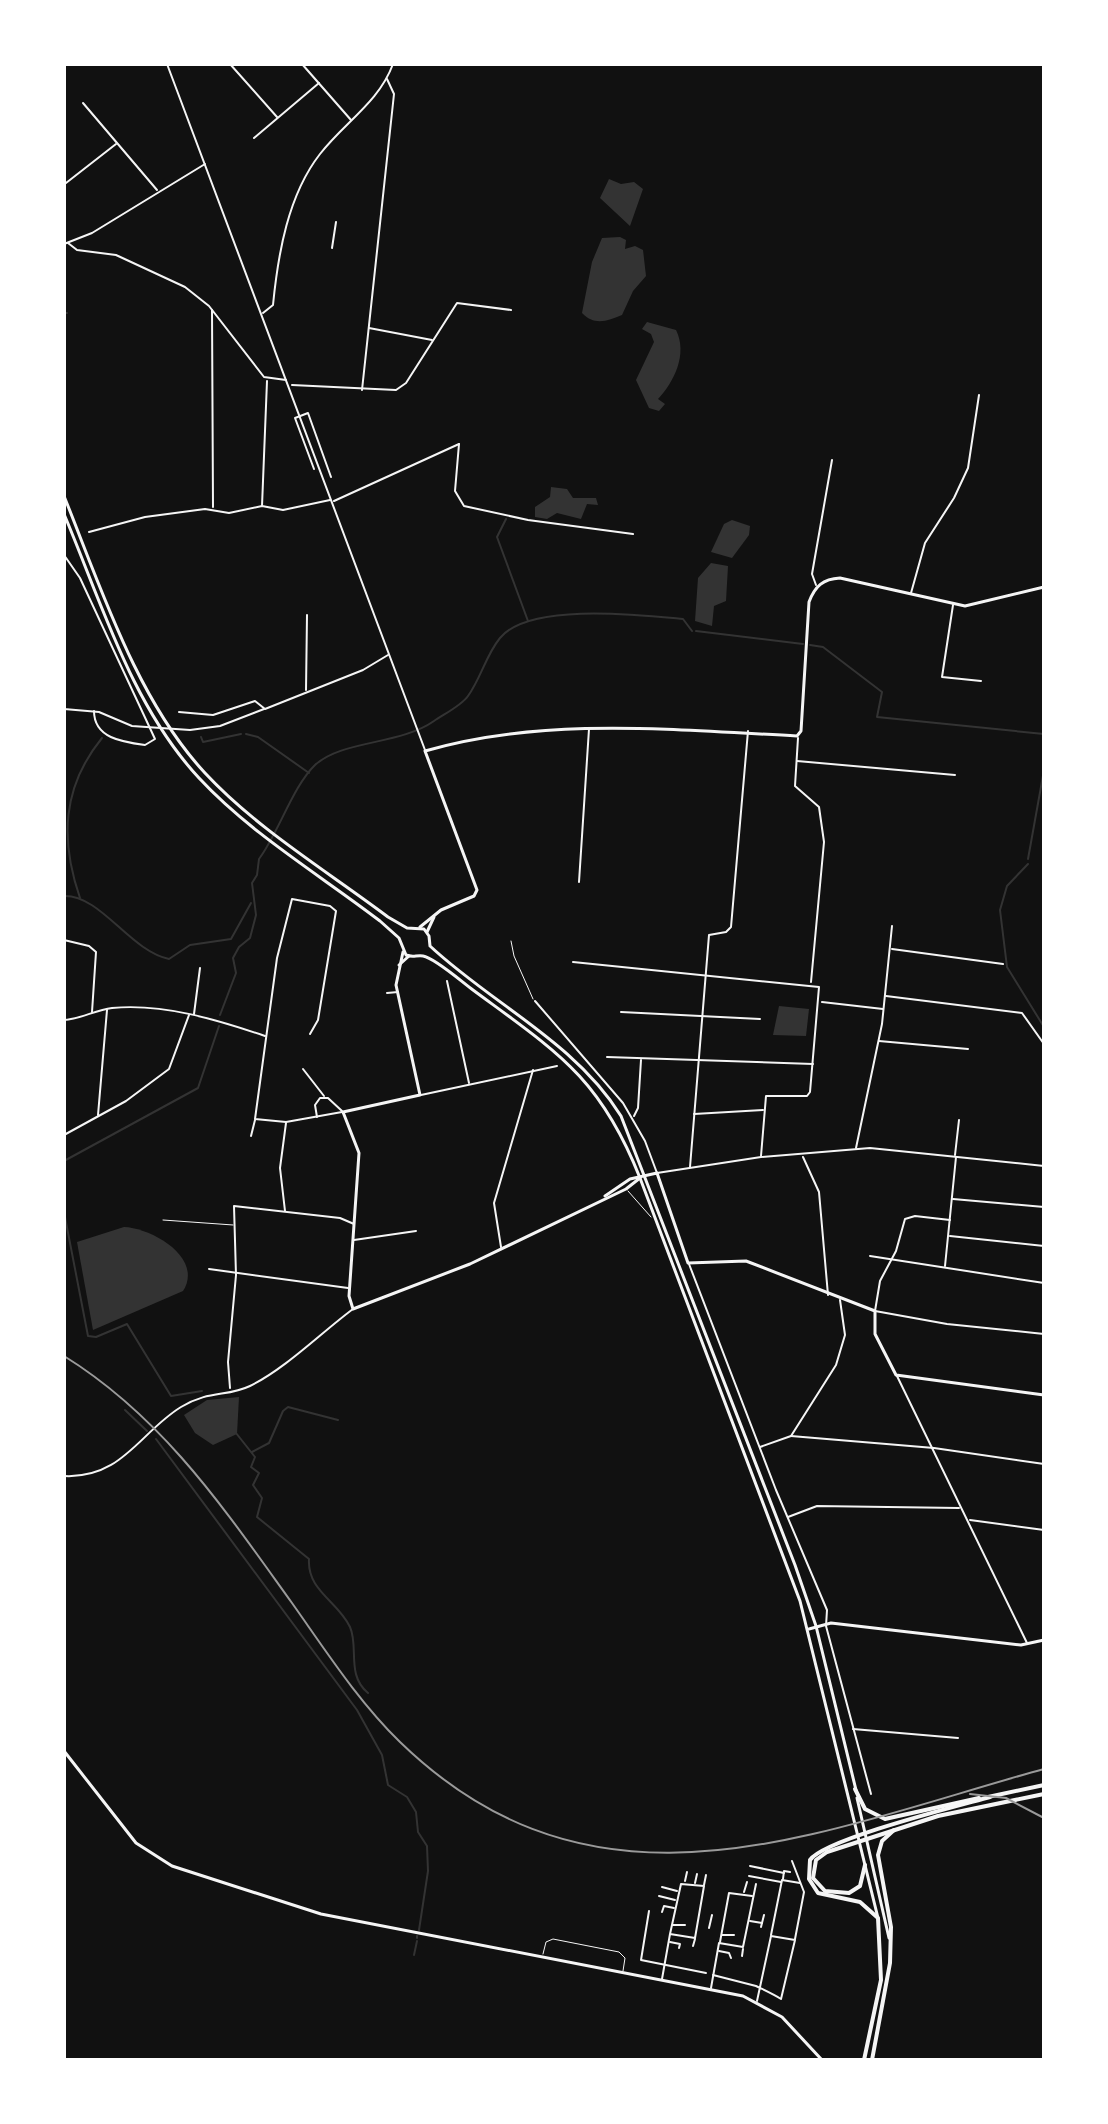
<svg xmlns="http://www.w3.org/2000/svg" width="1108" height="2124" font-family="'Varela Round',sans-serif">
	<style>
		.water { fill: #333 }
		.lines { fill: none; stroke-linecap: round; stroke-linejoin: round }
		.stream { stroke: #333; stroke-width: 2 }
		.service { stroke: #f5f5f5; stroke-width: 1 }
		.minor { stroke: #f5f5f5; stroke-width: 2 }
		.tertiary { stroke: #f5f5f5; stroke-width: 3 }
		.secondary { stroke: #f5f5f5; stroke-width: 3 }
		.primary { stroke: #f5f5f5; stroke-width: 4 }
		.rail { stroke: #9a9a9a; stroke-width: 2 }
	</style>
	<rect width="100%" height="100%" fill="#111"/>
	<g class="water">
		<polygon points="609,179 621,184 634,182 643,189 630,226 600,198"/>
		<path d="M620,237L626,240L625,249L635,246L643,250L646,276L633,291L622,315C608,321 594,326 582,313L592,262L602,238Z"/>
		<path d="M647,322L676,330C688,354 674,382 658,399L665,404L659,411L649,408L636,380L654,342L651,334L642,329Z"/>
		<polygon points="551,487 567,489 573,498 596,498 598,505 587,504 581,519 557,513 547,519 535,517 535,507 550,497"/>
		<polygon points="732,520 750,526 749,535 732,558 711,552 724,524"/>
		<polygon points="711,563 728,566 726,601 714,606 712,626 695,621 698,578"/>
		<polygon points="779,1006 809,1009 806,1036 773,1035"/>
		<path d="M124,1227C152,1228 204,1258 183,1291L93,1330L77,1242Z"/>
		<polygon points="239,1397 237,1434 213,1445 195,1433 184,1415 207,1400"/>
	</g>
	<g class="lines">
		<g class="stream">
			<polyline points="64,313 67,313"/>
			<polyline points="506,519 497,537 528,621"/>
			<polyline points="696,631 803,644"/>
			<polyline points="810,645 823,647 882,692 877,717 1044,734"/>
			<polyline points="246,734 258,737 309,773"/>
			<polyline points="201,737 203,742 241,734"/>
			<polyline points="1028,859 1044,770"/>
			<polyline points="1028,864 1007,886 1000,910 1007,967 1044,1027"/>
			<path d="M64,896C101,895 130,951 169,959L190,945L231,939L251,903"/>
			<path d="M80,898C60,840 62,787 102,738"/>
			<path d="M220,1015L236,973L233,958L239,947L250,938L256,915L252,883L257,875L259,859C278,834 293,786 315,765C342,740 400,745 434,721C444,714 461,706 468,696C481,678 486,655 500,638C529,602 641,615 683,619L692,631"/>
			<polyline points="64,1161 198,1088 219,1026"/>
			<polyline points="64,1212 88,1336 96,1337 127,1324 171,1396 202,1391"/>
			<polyline points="125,1410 147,1431"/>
			<path d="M236,1433L255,1457L251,1467L259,1473L253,1485L262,1498L257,1517L309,1559C307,1591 338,1601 350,1627C359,1647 346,1675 368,1693"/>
			<polyline points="156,1439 357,1710 382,1755 388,1785 407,1797 416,1812 418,1832 427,1846 428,1871 419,1930"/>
			<polyline points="252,1452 269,1443 283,1411 288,1407 338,1420"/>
			<polyline points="417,1938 417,1936"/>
			<polyline points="414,1955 417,1941"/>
		</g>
		<g class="service">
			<polyline points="511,941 514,956 533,999"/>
			<polyline points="628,1191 651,1217"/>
			<polyline points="163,1220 233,1225"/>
			<polyline points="543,1954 546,1942 553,1939 619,1952 625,1958 623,1971"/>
		</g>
		<g class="minor">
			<polyline points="167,64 425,750"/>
			<polyline points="230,64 277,117"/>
			<polyline points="302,64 351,120"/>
			<polyline points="83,103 157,190"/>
			<polyline points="254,138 319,83"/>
			<polyline points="66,183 116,144"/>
			<polyline points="68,243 77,250 116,255 185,287 209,306 264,377 286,380"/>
			<polyline points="64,244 92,233 205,164"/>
			<polyline points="332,248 336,222"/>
			<polyline points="212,310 213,507"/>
			<path d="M263,313L273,305C278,254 288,195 320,154C345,122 379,102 393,64"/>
			<polyline points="369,328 432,340"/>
			<polyline points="292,385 396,390 406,383 457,303 511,310"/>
			<polyline points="362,390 394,94 387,79"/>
			<polyline points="459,444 455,491 464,506 528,520 633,534"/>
			<polyline points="314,469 295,418 308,413 331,477"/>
			<polyline points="334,501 459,444"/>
			<polyline points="262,506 267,381"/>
			<polyline points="89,532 145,517 205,509 229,513 262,506 283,510 330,500"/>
			<path d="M64,555L80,578L155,739L145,745C122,742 94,738 94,711"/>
			<polyline points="816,585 812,574 832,460"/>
			<polyline points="911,593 925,543 954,498 968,468 979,395"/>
			<polyline points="953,605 942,677 981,681"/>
			<polyline points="306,690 307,615"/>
			<polyline points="64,709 99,712 132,726 190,730 220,726 264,709"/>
			<polyline points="179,712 213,715 255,701 265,709 363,670 388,655"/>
			<polyline points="798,738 795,786 819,807 824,842 811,982"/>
			<polyline points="797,761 955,775"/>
			<polyline points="579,882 589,729"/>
			<polyline points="64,940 89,946 96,952 92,1012"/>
			<polyline points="892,949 1003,964"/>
			<polyline points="573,962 819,987 810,1092 807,1096 766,1096 761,1156"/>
			<polyline points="447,981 469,1083"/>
			<polyline points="387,993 398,992"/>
			<polyline points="886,996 1022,1013 1044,1044"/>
			<polyline points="535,1001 623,1103 645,1141 657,1173 761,1157 870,1148 1044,1166"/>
			<polyline points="822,1002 883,1009"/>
			<polyline points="621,1012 760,1019"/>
			<polyline points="194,1014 200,968"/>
			<path d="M64,1020C81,1019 95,1010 112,1008C163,1003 218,1020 265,1036"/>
			<polyline points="310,1034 318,1020 336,911 330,906 292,899 277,958 255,1119 286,1122 342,1112"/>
			<polyline points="879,1041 968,1049"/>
			<polyline points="607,1057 813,1064"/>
			<polyline points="303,1069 324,1096"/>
			<polyline points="421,1095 557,1066"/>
			<polyline points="694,1114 763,1110"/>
			<polyline points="98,1115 107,1010"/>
			<polyline points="634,1116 638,1108 641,1060"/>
			<polyline points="317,1117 315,1105 320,1098 328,1098 342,1111"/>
			<polyline points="64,1135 126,1101 169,1069 189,1015"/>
			<polyline points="251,1136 255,1120"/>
			<polyline points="856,1148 882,1024 892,926"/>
			<polyline points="955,1155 959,1120"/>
			<polyline points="803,1157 819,1192 828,1295"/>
			<polyline points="690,1167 709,935 726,932 731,927 748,731"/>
			<polyline points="953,1199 1044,1207"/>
			<polyline points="285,1211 280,1168 286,1123"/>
			<polyline points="950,1220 915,1216 905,1219 896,1251 880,1281 875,1311 947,1324 1044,1334"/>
			<polyline points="950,1236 1044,1246"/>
			<polyline points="354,1240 416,1231"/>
			<polyline points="501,1247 494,1203 533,1070"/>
			<polyline points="870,1256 1044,1283"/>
			<polyline points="689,1264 776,1490 827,1610 826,1626 871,1794"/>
			<polyline points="945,1266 956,1157"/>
			<polyline points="209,1269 348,1288"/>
			<polyline points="897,1376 1027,1643"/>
			<polyline points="230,1388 228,1362 236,1275 234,1206 340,1218 354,1224"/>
			<polyline points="791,1436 934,1448 1044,1464"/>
			<polyline points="760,1447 791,1436 836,1365 845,1335 840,1300"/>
			<path d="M64,1476C122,1479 140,1432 181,1407C209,1390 227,1397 250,1386C285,1369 322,1332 353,1309"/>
			<polyline points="788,1517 817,1506 959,1508"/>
			<polyline points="970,1520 1044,1530"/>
			<polyline points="853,1729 958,1738"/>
			<polyline points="792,1861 804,1892 795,1939"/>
			<polyline points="750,1866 784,1873"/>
			<polyline points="749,1876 781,1882"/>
			<polyline points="783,1879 784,1871 790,1872"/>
			<polyline points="685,1881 687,1872"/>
			<polyline points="695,1883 697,1874"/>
			<polyline points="704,1885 706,1875"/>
			<polyline points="662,1887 677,1891"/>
			<polyline points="744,1892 747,1882"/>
			<polyline points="659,1896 675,1900"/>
			<polyline points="649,1911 641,1960 706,1973"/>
			<polyline points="662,1912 664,1906 674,1908"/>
			<polyline points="750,1921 762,1923"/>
			<polyline points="673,1925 685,1925"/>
			<polyline points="761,1927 764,1915"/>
			<polyline points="709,1928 712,1915"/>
			<polyline points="722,1935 734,1935"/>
			<polyline points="771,1935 782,1880 800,1883"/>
			<polyline points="670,1942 680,1944 679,1948"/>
			<polyline points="720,1942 729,1893 752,1896"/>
			<polyline points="693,1946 695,1939"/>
			<polyline points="719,1951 729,1953 731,1958"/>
			<polyline points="742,1956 743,1949"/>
			<path d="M713,1975L756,1986C764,1990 773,1994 781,1999L795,1940L771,1936L757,2001"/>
			<polyline points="662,1979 670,1934 695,1938 704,1886 681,1884 670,1934"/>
			<polyline points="711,1988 719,1943 743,1947 756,1884"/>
		</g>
		<g class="tertiary">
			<path d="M420,927L441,910L474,896L477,890L425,751C546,716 675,730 797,736L801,731L809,602C815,586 823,579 840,578L965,606L1044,587"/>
			<polyline points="427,932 434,917"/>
			<polyline points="403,952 396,985 420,1095 343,1112 359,1153 349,1296 353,1309 470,1264 626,1189 640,1178"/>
			<polyline points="399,965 409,956"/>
			<polyline points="605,1196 630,1179 657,1173 688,1263 746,1261 875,1311 875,1334 896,1375 1044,1395"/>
			<polyline points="809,1629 831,1623 1021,1645 1044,1640"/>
			<polyline points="64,1751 136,1843 172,1866 321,1914 743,1996 782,2017 822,2060"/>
		</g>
		<g class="secondary">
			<path d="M64,496C101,588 137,700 205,773C257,829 327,871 388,917L407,928L424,929L429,936L430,946C492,1004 575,1042 621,1116L795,1565L816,1626L856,1790"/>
			<path d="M64,514C102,604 132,706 199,778C251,834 320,875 380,921L399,938L406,955C413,958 416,955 423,956C435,958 462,982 473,990C557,1052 600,1077 640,1178L800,1601L878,1918"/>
			<polyline points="857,1798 889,1938"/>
		</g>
		<g class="primary">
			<polyline points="855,1789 865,1809 885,1819 979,1798"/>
			<polyline points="988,1797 1044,1785"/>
			<polyline points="865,1865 860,1886 849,1893 825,1891 813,1878 816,1860 827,1852 938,1816 1044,1794"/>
			<path d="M864,2060L881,1980L878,1918L860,1902L818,1893L809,1879L810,1860C825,1839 958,1806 990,1797"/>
			<polyline points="872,2060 890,1963 891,1927 878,1855 882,1841 894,1830"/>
		</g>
		<g class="rail">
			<path d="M64,1356C164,1418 225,1510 292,1603C326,1651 358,1701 400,1742C598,1934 818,1831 1044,1769"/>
			<polyline points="970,1794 1006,1798 1044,1818"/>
		</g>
	</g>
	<rect width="1108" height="2124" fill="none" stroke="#ffffff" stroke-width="132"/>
</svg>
